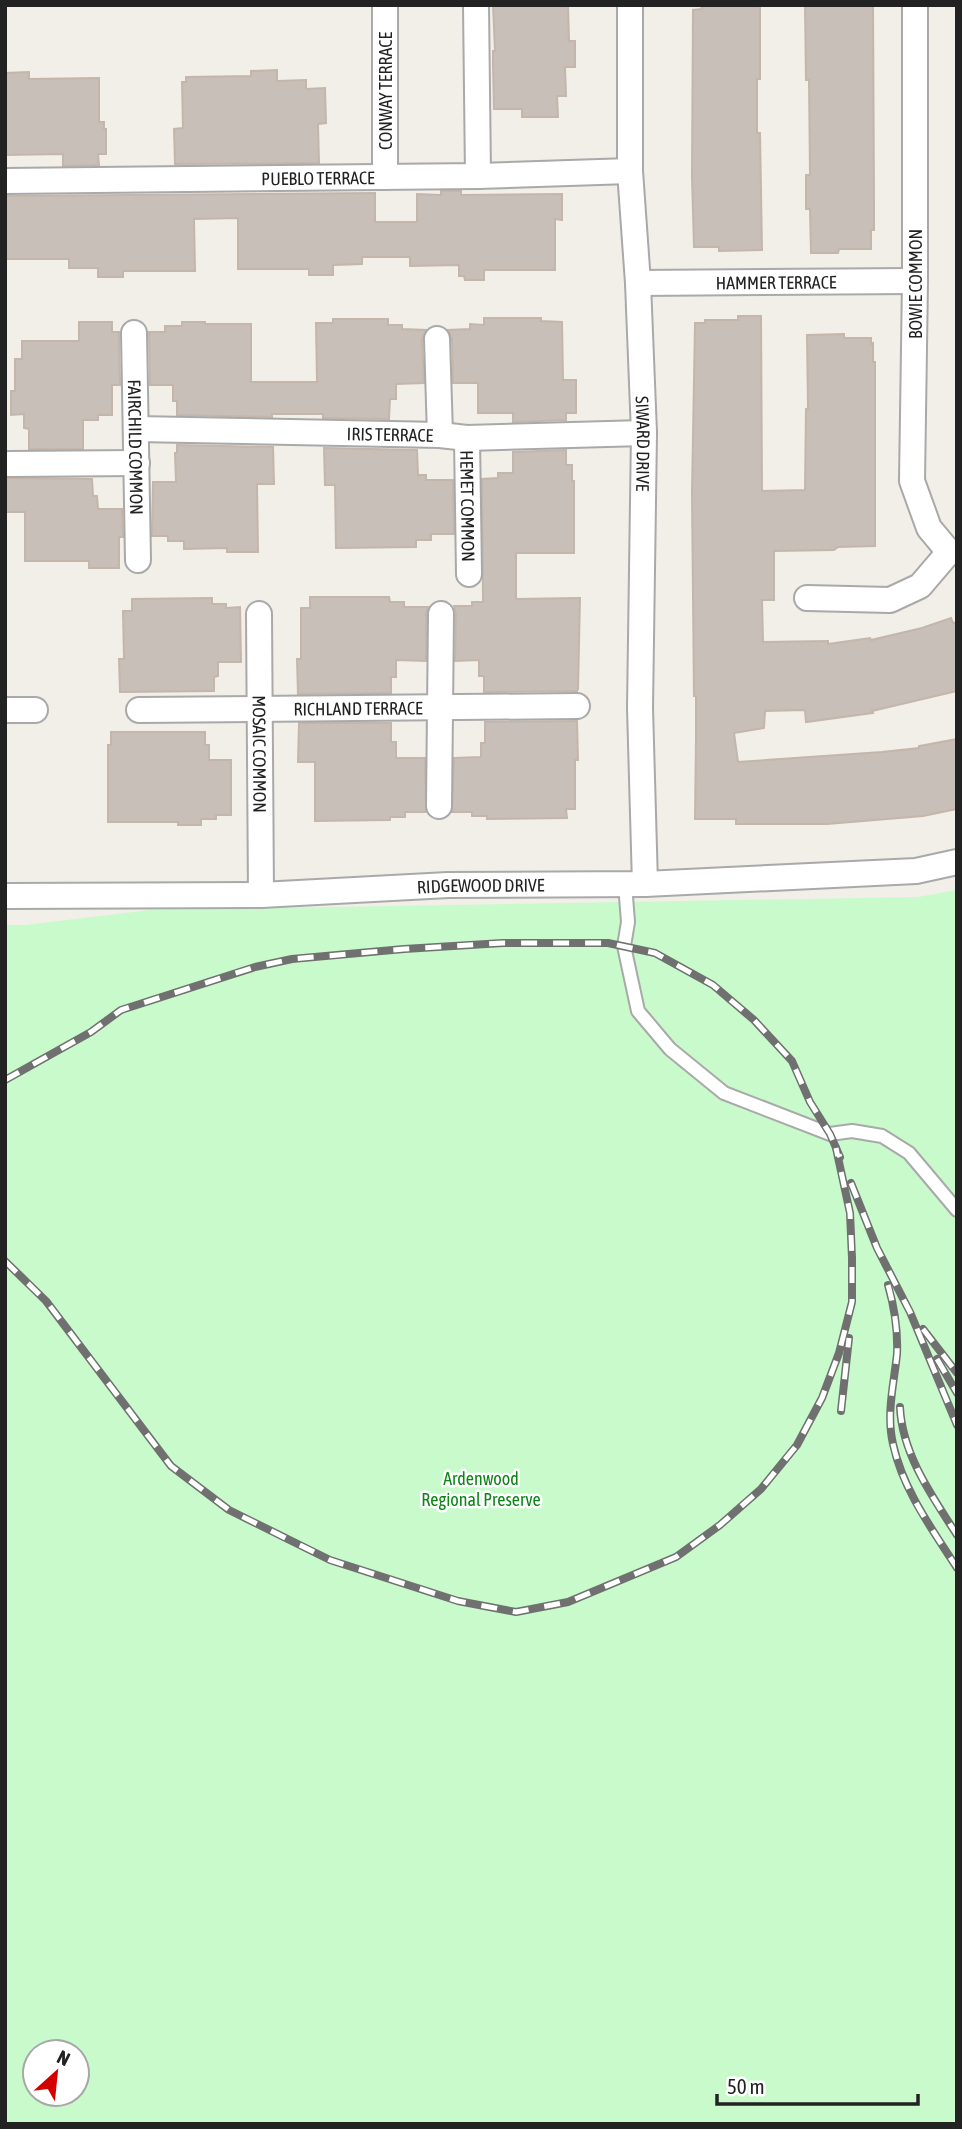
<svg xmlns="http://www.w3.org/2000/svg" width="962" height="2129" font-family="'Asap Condensed',sans-serif">
	<style>
		.park { fill: #c8facc; fill-rule: evenodd }
		.building { fill: #c7bfb8; stroke: #c4b6ab; stroke-width: 2 }
		.lines { fill: none; stroke-linecap: round; stroke-linejoin: round }
		.service-casing { stroke: #a9a9a9; stroke-width: 16 }
		.minor-casing { stroke: #a9a9a9; stroke-width: 28 }
		.service { stroke: #fff; stroke-width: 12 }
		.minor { stroke: #fff; stroke-width: 24 }
		.rail-casing { stroke: #707070; stroke-width: 8 }
		.rail { stroke: #fff; stroke-width: 5; stroke-dasharray: 16; stroke-linecap: butt }
		.labels { text-anchor: middle; dominant-baseline: central; stroke-width: 5; stroke-linejoin: round; paint-order: stroke }
		.street-label { font-size: 18px; fill: #222; stroke: #fff }
		.park-label { font-size: 18px; fill: #0c8416; stroke: #fff }
	</style>
	<rect width="100%" height="100%" fill="#f2efe9"/>
	<path class="park" d="M957,890V2119L949,2124H5V925H25L150,910L918,897ZM35,2052H77V2094H35Z"/>
	<g class="building">
		<polygon points="493,5 568,5 569,41 575,41 575,67 565,67 566,96 557,96 558,117 522,117 522,109 494,109 493,65 493,51 495,51"/>
		<polygon points="735,5 760,5 760,79 757,79 757,133 760,133 762,250 719,251 719,247 694,247 692,177 693,10 702,9 701,6"/>
		<polygon points="805,5 873,5 874,204 874,230 871,230 871,249 839,249 838,253 811,253 810,209 806,209 806,175 810,175 809,80 806,80"/>
		<polygon points="277,70 277,81 306,80 306,89 325,88 326,123 318,124 319,163 175,164 174,129 183,128 182,82 186,82 186,77 251,76 251,71"/>
		<polygon points="29,72 29,79 99,78 99,122 104,122 104,129 106,129 106,154 98,154 99,165 63,166 63,154 5,155 5,73"/>
		<polygon points="441,191 461,191 461,195 562,194 562,220 555,219 555,270 484,270 484,280 465,280 464,276 459,276 459,265 410,266 410,257 362,257 362,264 333,265 333,275 309,275 309,269 238,269 238,218 194,219 195,271 123,271 123,277 98,277 98,268 69,268 69,259 5,259 5,196 375,193 375,222 417,222 417,194 441,195"/>
		<polygon points="738,316 761,316 762,491 805,490 806,409 808,409 807,335 844,334 844,338 871,338 871,344 873,343 873,362 875,362 875,546 838,547 834,550 774,551 774,600 762,600 763,642 828,641 828,644 870,638 871,640 922,628 951,618 953,623 957,622 957,691 872,711 873,713 806,722 805,710 765,711 764,728 734,733 738,762 882,752 919,748 919,746 957,739 957,809 923,816 827,824 736,824 736,819 695,819 696,738 696,696 694,696 692,494 695,323 705,323 705,320 738,320"/>
		<polygon points="484,318 541,318 541,321 562,322 563,380 576,380 576,413 566,413 566,420 513,422 513,413 478,413 478,383 453,383 452,339 448,330 470,329 470,324 484,325"/>
		<polygon points="333,319 388,319 388,325 402,325 402,329 426,330 422,339 424,383 396,384 396,399 390,399 389,419 323,418 323,414 272,414 272,417 177,415 177,401 173,401 173,385 150,385 149,332 165,332 165,326 182,326 182,322 205,322 205,324 251,324 251,382 317,382 316,323 333,323"/>
		<polygon points="79,322 112,322 112,332 119,332 120,385 112,385 112,415 98,415 98,420 83,420 83,449 29,449 29,429 24,428 24,414 11,415 11,391 15,391 15,359 22,359 22,341 79,341"/>
		<polygon points="177,445 273,447 274,484 257,484 258,552 227,552 227,548 184,549 184,541 168,541 168,536 152,536 153,482 176,482 175,453 177,453"/>
		<polygon points="324,448 417,450 418,475 426,475 426,480 453,480 454,534 431,534 431,540 416,540 416,547 336,548 335,485 325,485"/>
		<polygon points="566,450 566,465 572,465 572,481 574,481 574,553 516,553 516,599 580,598 578,689 577,691 484,692 484,676 479,676 479,660 455,661 456,614 454,606 472,606 472,602 483,602 482,479 498,478 498,473 513,473 513,452"/>
		<polygon points="5,478 92,479 93,496 97,496 98,509 122,509 123,537 119,537 119,568 89,568 89,561 25,561 25,512 5,512"/>
		<polygon points="310,597 389,597 390,602 404,602 404,607 428,607 426,614 426,661 396,660 396,677 391,677 391,693 298,694 297,659 301,659 301,608 310,608"/>
		<polygon points="212,598 212,604 226,604 226,608 240,607 241,662 218,662 218,676 214,677 214,691 120,692 119,659 124,659 123,611 132,611 132,599"/>
		<polygon points="577,721 578,760 575,760 575,809 566,809 567,818 487,819 487,816 472,816 472,812 452,812 454,758 481,757 481,743 485,743 485,722"/>
		<polygon points="299,723 391,723 391,742 396,742 396,758 425,758 426,812 405,812 405,817 390,817 390,820 315,821 315,762 298,762"/>
		<polygon points="111,732 205,732 205,745 209,745 209,760 231,760 231,815 216,815 216,819 201,819 201,825 178,825 178,822 108,822 108,745 111,745"/>
	</g>
	<g class="lines">
		<g class="service-casing">
			<polyline id="service" points="625,884 628,922 624,946 638,1011 670,1049 724,1093 830,1134 852,1131 882,1136 909,1153 957,1210"/>
		</g>
		<g class="minor-casing">
			<g id="minor">
				<polyline points="385,5 385,177"/>
				<polyline points="476,5 478,176"/>
				<path id="s1" d="M630,5V171L638,283L644,433L640,708L645,884"/>
				<polyline points="915,5 915,281 912,481 929,528 949,552"/>
				<path id="s2" d="M5,181L478,176L630,171"/>
				<path id="s3" d="M638,283L915,281"/>
				<path id="s4" d="M134,333L138,560"/>
				<polyline points="437,339 440,435"/>
				<path id="s5" d="M136,429L440,435L467,438L644,433"/>
				<path id="s6" d="M467,438L469,574"/>
				<polyline points="9,464 137,463"/>
				<polyline points="807,598 890,600 920,586 949,552 957,552"/>
				<path id="s7" d="M259,614L261,895"/>
				<polyline points="5,710 35,710"/>
				<path id="s8" d="M139,710L577,706"/>
				<polyline points="439,806 441,614"/>
				<path id="s9" d="M5,896L261,895L448,885L645,884L916,871L957,862"/>
			</g>
		</g>
		<use href="#service" class="service"/>
		<use href="#minor" class="minor"/>
		<g class="rail-casing">
			<g id="rail">
				<polyline points="5,1080 91,1032 121,1010 255,967 292,959 404,949 503,943 608,943 655,953 713,985 754,1020 792,1061 810,1102 830,1134 840,1157"/>
				<polyline points="851,1183 877,1248 910,1312 957,1425"/>
				<polyline points="5,1261 46,1301 171,1466 229,1510 330,1560 458,1601 516,1612 568,1602 676,1557 720,1525 761,1489 797,1445 822,1398 839,1353 852,1302 852,1258 850,1213 836,1148"/>
				<path d="M888,1285C894,1306 898,1331 897,1354C894,1383 886,1414 893,1444C903,1490 932,1529 957,1568"/>
				<polyline points="923,1329 957,1373"/>
				<polyline points="937,1359 957,1393"/>
				<path d="M900,1407C902,1454 932,1496 957,1535"/>
				<polyline points="841,1411 849,1338"/>
			</g>
		</g>
		<use href="#rail" class="rail"/>
	</g>
	<g class="labels">
		<g class="street-label">
			<text transform="translate(385 91) rotate(-90)">CONWAY TERRACE</text>
			<text stroke="none"><textPath href="#s2" startOffset="313">PUEBLO TERRACE</textPath></text>
			<text stroke="none"><textPath href="#s3" startOffset="138">HAMMER TERRACE</textPath></text>
			<text transform="translate(915 284) rotate(-90)">BOWIE COMMON</text>
			<text stroke="none"><textPath href="#s5" startOffset="254">IRIS TERRACE</textPath></text>
			<text stroke="none"><textPath href="#s1" startOffset="439">SIWARD DRIVE</textPath></text>
			<text stroke="none"><textPath href="#s4" startOffset="114">FAIRCHILD COMMON</textPath></text>
			<text stroke="none"><textPath href="#s6" startOffset="68">HEMET COMMON</textPath></text>
			<text stroke="none"><textPath href="#s8" startOffset="219">RICHLAND TERRACE</textPath></text>
			<text stroke="none"><textPath href="#s7" startOffset="140">MOSAIC COMMON</textPath></text>
			<text stroke="none"><textPath href="#s9" startOffset="476">RIDGEWOOD DRIVE</textPath></text>
		</g>
		<g class="park-label">
			<text x="481" y="1478">Ardenwood<tspan x="481" dy="21">Regional Preserve</tspan></text>
		</g>
	</g>
	<rect width="962" height="2129" fill="none" stroke="#222222" stroke-width="14"/>
	<g transform="translate(56 2073) rotate(27)"><circle r="33" fill="#ffffff" stroke="#a7a7a7" stroke-width="2"/>
	<path d="M0-5L12 26L0 18L-12 26Z" fill="#d40000"/>
	<text y="-10" font-size="19" font-weight="bold" text-anchor="middle" fill="#222222">N</text>
	</g>
	<path d="M717 2094v10h201v-10" fill="none" stroke="#222222" stroke-width="3.5"/>
	<text x="727" y="2094" font-size="21" fill="#222222" stroke="#ffffff" stroke-width="5" paint-order="stroke">50 m</text>
</svg>
